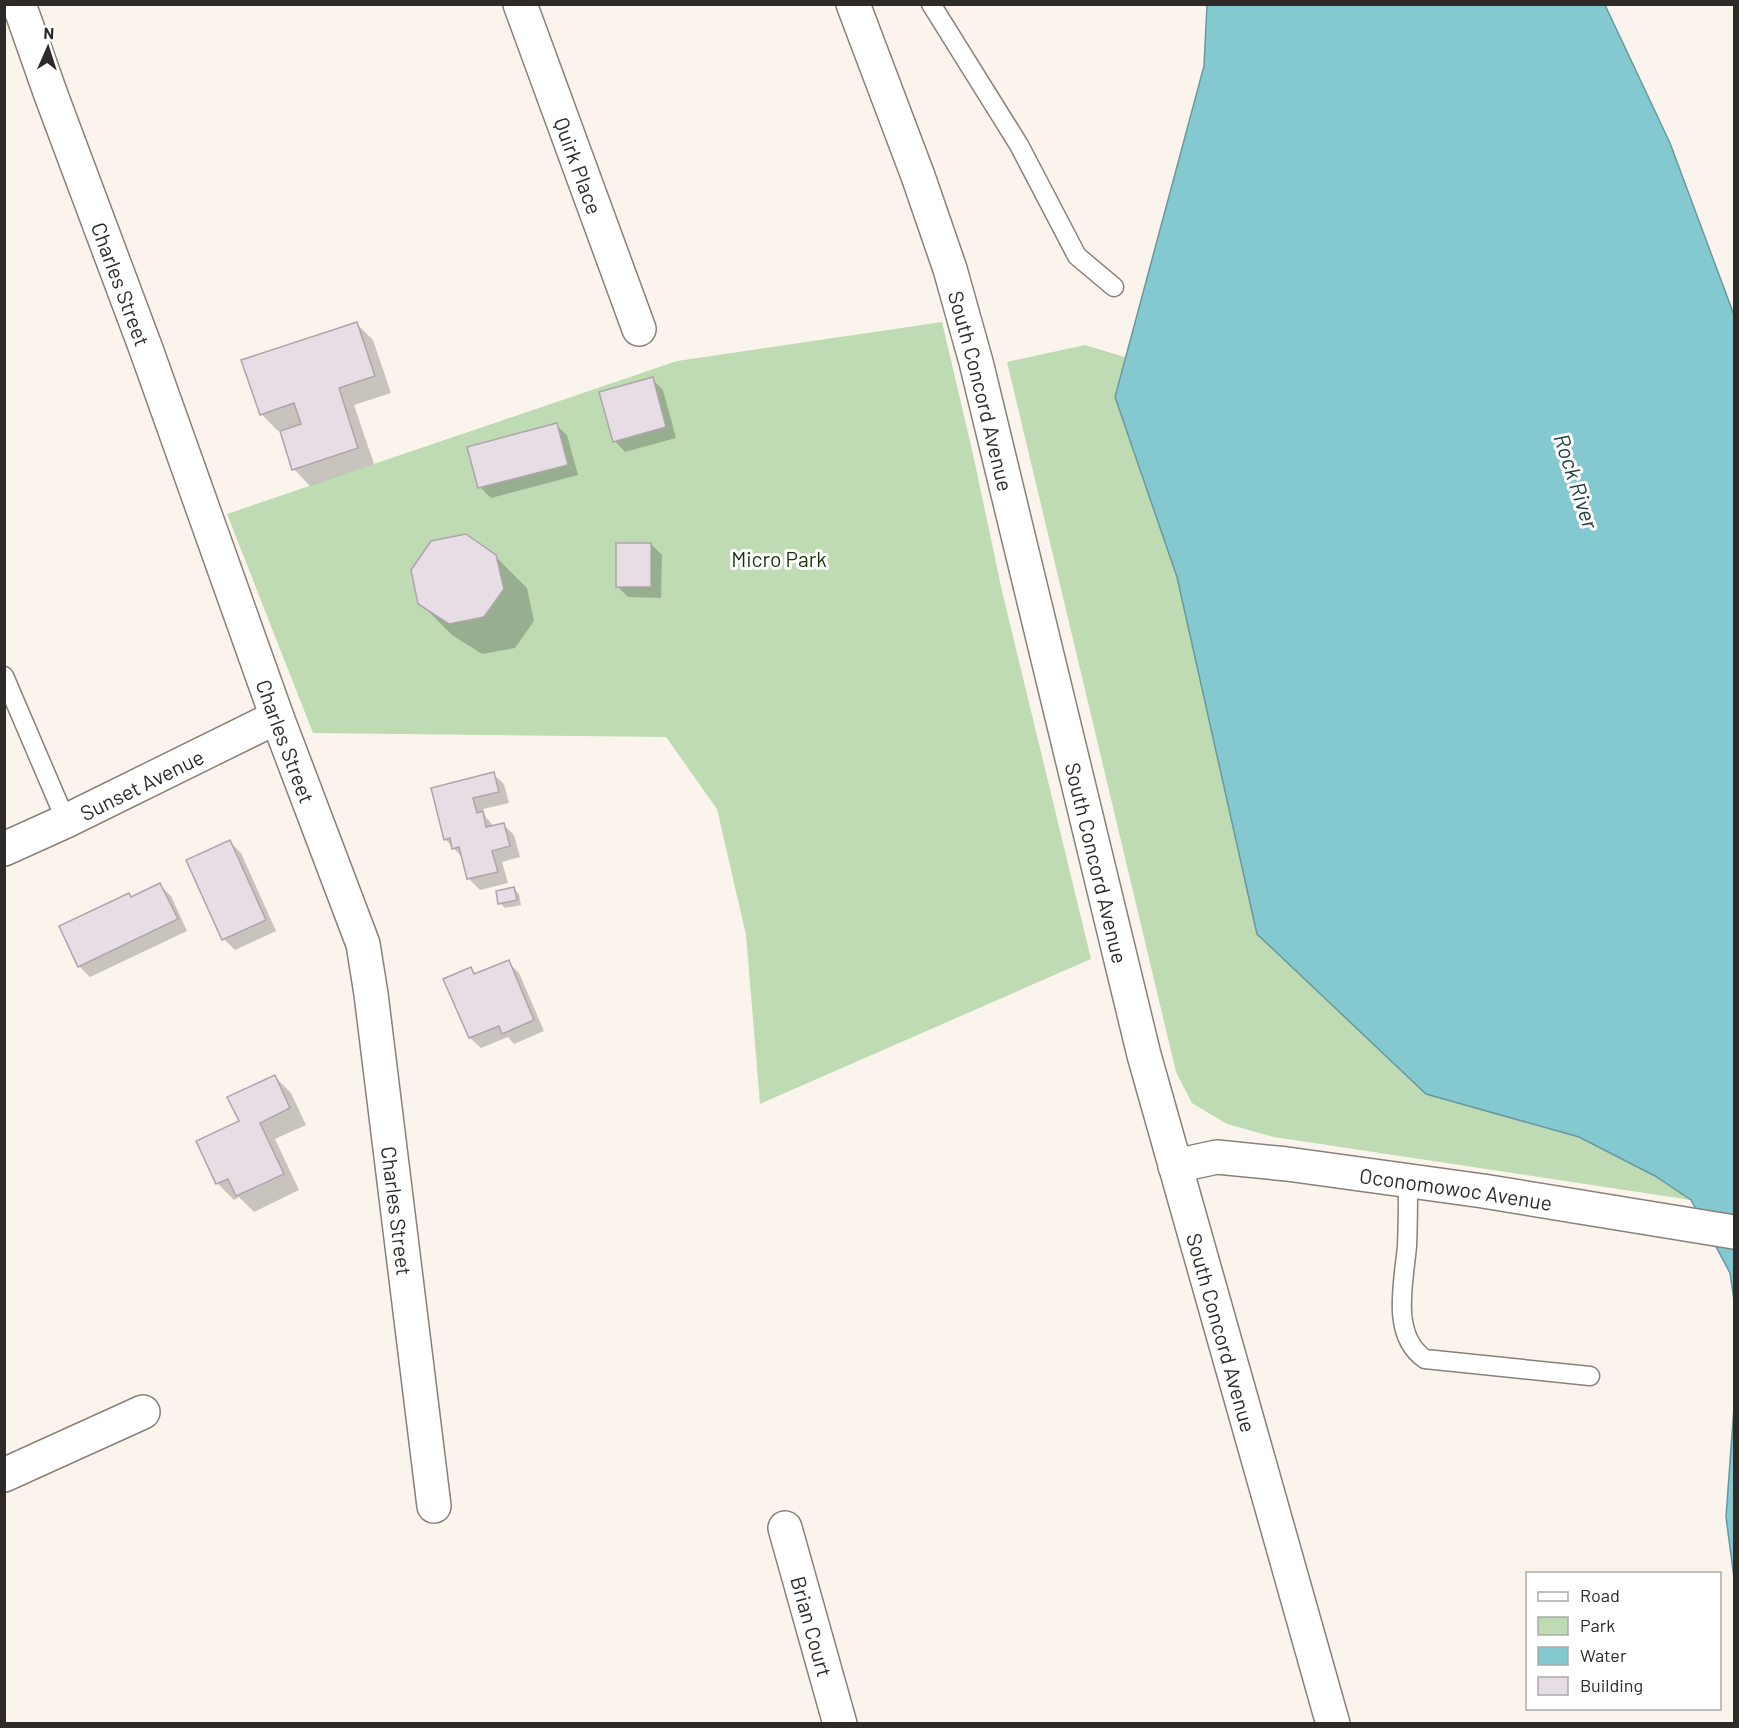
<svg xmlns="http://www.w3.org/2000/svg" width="1739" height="1728" font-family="Barlow,sans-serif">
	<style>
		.green { fill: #bedbb3 }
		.water { fill: #84c8d0; stroke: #6a999d; stroke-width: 1.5 }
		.shadow { fill: #0003 }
		.building { fill: #e7dee5; stroke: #aea5ac; stroke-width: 1.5 }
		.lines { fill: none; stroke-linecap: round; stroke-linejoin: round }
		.service-casing { stroke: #88817a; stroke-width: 21 }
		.minor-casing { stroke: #88817a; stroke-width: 36 }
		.tertiary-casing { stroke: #88817a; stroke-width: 36 }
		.service { stroke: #fff; stroke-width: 18 }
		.minor { stroke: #fff; stroke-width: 33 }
		.tertiary { stroke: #fff; stroke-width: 33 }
		.labels { text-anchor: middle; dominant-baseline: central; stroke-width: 6; stroke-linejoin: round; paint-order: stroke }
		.street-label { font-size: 21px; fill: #2d2a27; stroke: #fff }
		.park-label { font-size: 21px; fill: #153406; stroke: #fff }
		.water-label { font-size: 22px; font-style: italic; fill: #1c3d41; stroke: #fff }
	</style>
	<rect width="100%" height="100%" fill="#fbf4ec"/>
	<g class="green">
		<polygon points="942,322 973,454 1002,591 1091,959 760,1104 746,935 717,809 666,737 313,733 227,514 677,361"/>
		<polygon points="1085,345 1164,369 1691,1200 1274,1137 1227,1124 1192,1103 1176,1072 1007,362"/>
	</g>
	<g class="water">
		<polygon points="1207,5 1605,5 1670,143 1734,315 1734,1300 1730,1273 1691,1200 1655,1176 1579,1137 1426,1094 1257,934 1177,577 1115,397 1204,66"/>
		<polygon points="1734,1407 1734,1578 1726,1517"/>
	</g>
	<g class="shadow">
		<polygon points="356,323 373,340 391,393 354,405 374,464 310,486 294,469 281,430 278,431 261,414"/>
		<polygon points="652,379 663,390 676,438 625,452 615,441"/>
		<polygon points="556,425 567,435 578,475 491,498 480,487"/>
		<polygon points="651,544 662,555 661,598 628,597 617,586"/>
		<polygon points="495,556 527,588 534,621 515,648 482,654 452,635 420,603"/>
		<polygon points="493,774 504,784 509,803 483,809 485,816 494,827 503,824 514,835 520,857 502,862 508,883 480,890 469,879 463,858 445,839 433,789"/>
		<polygon points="230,842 241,853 276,931 235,950 224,939"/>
		<polygon points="160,885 171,896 187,931 90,977 79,966 129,894 132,898"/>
		<polygon points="514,889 519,894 521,905 505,908 500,903"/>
		<polygon points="508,962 519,973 544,1031 514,1044 508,1037 481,1048 470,1038 470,969 477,975"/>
		<polygon points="274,1076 291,1093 306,1125 275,1139 299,1190 254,1212 239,1197 234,1200 217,1183 241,1122"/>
	</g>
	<g class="building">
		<polygon points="357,322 375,376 339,388 358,448 292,470 280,431 301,424 294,403 260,415 241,360"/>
		<polygon points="653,377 666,427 613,442 599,392"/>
		<polygon points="557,423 568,465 478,488 467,447"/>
		<polygon points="466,534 496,555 504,589 484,617 449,624 418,604 411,570 431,541"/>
		<rect x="616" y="543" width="35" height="44"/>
		<polygon points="494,772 499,792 473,798 477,813 483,811 486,827 504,823 510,846 492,851 498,872 467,879 459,847 452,849 450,838 444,840 431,788"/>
		<polygon points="230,840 266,920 222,940 186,860"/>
		<polygon points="160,883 178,919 78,967 59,926 129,893 131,897"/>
		<polygon points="514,887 517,900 498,904 496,891"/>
		<polygon points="509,960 534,1020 502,1034 499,1026 469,1038 443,979 471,967 474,974"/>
		<polygon points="275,1075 290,1108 260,1123 284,1174 236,1196 228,1179 216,1184 196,1141 239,1121 227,1097"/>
	</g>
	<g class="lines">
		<g class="service-casing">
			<g id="service">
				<polyline points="931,4 1019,145 1077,256 1114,287"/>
				<polyline points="4,676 66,821"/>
				<path d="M1408,1181C1408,1202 1408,1224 1407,1246C1404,1282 1390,1335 1425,1359L1590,1376"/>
			</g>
		</g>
		<g class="minor-casing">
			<g id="minor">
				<path id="s1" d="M19,4L51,95L146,349L277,717L363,944L371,994L434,1506"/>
				<path id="s2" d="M520,4L639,329"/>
				<path id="s3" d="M4,849L66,821L277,717"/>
				<path id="s4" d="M1175,1166L1217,1157L1287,1164L1483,1191L1734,1232"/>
				<polyline points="4,1475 143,1412"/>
				<path id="s5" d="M785,1528L840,1724"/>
			</g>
		</g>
		<g class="tertiary-casing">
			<g id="tertiary">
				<path id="s6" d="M853,4L918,176L950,269L976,362L1144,1055L1333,1724"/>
			</g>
		</g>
		<use href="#service" class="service"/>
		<use href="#minor" class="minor"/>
		<use href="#tertiary" class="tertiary"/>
	</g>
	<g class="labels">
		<g class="street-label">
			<text stroke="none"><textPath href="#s2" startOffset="172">Quirk Place</textPath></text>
			<text stroke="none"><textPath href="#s1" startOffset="298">Charles Street</textPath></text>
			<text stroke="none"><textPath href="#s6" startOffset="408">South Concord Avenue</textPath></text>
			<text stroke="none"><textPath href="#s1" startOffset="784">Charles Street</textPath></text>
			<text stroke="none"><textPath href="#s3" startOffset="152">Sunset Avenue</textPath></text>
			<text stroke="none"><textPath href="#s6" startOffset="894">South Concord Avenue</textPath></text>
			<text stroke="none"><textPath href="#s4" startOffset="284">Oconomowoc Avenue</textPath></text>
			<text stroke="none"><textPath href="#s1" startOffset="1270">Charles Street</textPath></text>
			<text stroke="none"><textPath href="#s6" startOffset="1380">South Concord Avenue</textPath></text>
			<text stroke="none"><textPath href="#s5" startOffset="102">Brian Court</textPath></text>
		</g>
		<g class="park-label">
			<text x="779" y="558">Micro Park</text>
		</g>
		<g class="water-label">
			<text transform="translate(1577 481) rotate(72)">Rock River</text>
		</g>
	</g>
	<rect width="1739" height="1728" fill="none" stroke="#2d2a27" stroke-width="12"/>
	<rect x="1526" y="1572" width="195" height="138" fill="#ffffff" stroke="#abaaa9" stroke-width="1.5"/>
	<rect x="1538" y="1592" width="30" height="9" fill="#ffffff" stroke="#abaaa9" stroke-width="1.5"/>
	<text x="1580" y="1602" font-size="18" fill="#2d2a27">Road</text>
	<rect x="1538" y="1617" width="30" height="18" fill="#bedbb3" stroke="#abaaa9" stroke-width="1.5"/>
	<text x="1580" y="1632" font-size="18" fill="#2d2a27">Park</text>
	<rect x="1538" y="1647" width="30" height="18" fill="#84c8d0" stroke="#abaaa9" stroke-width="1.5"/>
	<text x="1580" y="1662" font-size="18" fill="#2d2a27">Water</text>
	<rect x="1538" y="1677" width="30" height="18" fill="#e7dee5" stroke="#abaaa9" stroke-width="1.5"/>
	<text x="1580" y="1692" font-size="18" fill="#2d2a27">Building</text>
	<g transform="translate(48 48) rotate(3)" stroke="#ffffff" stroke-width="4.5" paint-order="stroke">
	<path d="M0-4.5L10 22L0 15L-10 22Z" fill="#2d2a27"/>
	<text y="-9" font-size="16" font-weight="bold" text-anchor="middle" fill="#2d2a27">N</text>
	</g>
</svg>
